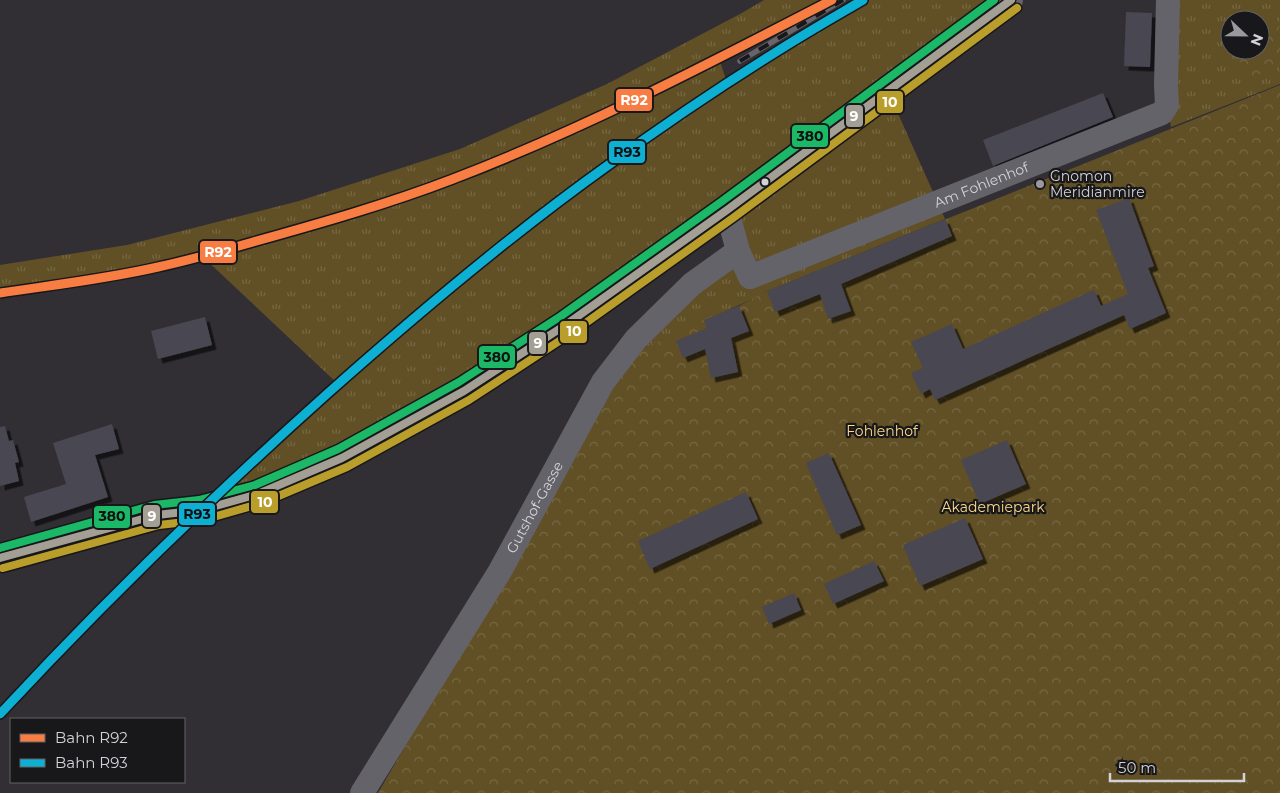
<svg xmlns="http://www.w3.org/2000/svg" width="1280" height="793" font-family="Montserrat,sans-serif">
	<style>
		.grass { fill: url(#grass-tufts); fill-rule: evenodd }
		.park { fill: url(#park-crowns) }
		.building { fill: #4a4651; filter: url(#shadow) }
		.lines { fill: none; stroke-linecap: round; stroke-linejoin: round }
		.minor { stroke: #65636a; stroke-width: 24 }
		.rail-casing { stroke: #67656a; stroke-width: 5.5 }
		.rail { stroke: #18171a; stroke-width: 4; stroke-dasharray: 11; stroke-linecap: butt }
		.bus-1-casing { stroke: #18171a; stroke-width: 11 }
		.bus-2-casing { stroke: #18171a; stroke-width: 11 }
		.bus-3-casing { stroke: #18171a; stroke-width: 11 }
		.bus-1 { stroke: #a39f95; stroke-width: 8 }
		.bus-2 { stroke: #ba9e2b; stroke-width: 8 }
		.bus-3 { stroke: #1ab867; stroke-width: 8 }
		.rail-1-casing { stroke: #18171a; stroke-width: 12 }
		.rail-2-casing { stroke: #18171a; stroke-width: 12 }
		.rail-1 { stroke: #f77d43; stroke-width: 9 }
		.rail-2 { stroke: #0dafd3; stroke-width: 9 }
		.bus-dot { fill: #d3d2d6; stroke: #18171a; stroke-width: 2 }
		.poi-dot { fill: #9a999d; stroke: #18171a; stroke-width: 2 }
		.labels { text-anchor: middle; dominant-baseline: central; stroke-width: 4.5; stroke-linejoin: round; paint-order: stroke }
		.poi-label { font-size: 14px; fill: #d3d2d6; stroke: #18171a; text-anchor: start }
		.street-label { font-size: 14px; fill: #d3d2d6; stroke: #18171a }
		.park-label { font-size: 14px; fill: #fcda8a; stroke: #18171a }
		.line-badge { stroke: #18171a; stroke-width: 2 }
		.badge-label { font-size: 14px; text-anchor: middle; font-weight: bold; fill: #fff }
		.pale-badge-label { font-size: 14px; text-anchor: middle; font-weight: bold; fill: #111 }
	</style>
	<defs>
		<pattern id="grass-tufts" width="24" height="20" patternUnits="userSpaceOnUse" patternTransform="scale(1.25)"><rect width="24" height="20" fill="#615025"/><path d="M3 7l-1-3M5 7V3M7 7l1-3M15 17l-1-3M17 17v-4M19 17l1-3" fill="none" stroke="#776844"/></pattern>
		<pattern id="park-crowns" width="20" height="18" patternUnits="userSpaceOnUse" patternTransform="scale(1.25)"><rect width="20" height="18" fill="#615025"/><path d="M2 6a3 3 0 1 1 6 0M12 15a3 3 0 1 1 6 0" fill="none" stroke="#776844"/></pattern>
		<filter id="shadow"><feDropShadow dx="4.5" dy="4.5" stdDeviation="0" flood-color="#0009"/></filter>
	</defs>
	<rect width="100%" height="100%" fill="#312f34"/>
	<g class="grass">
		<polygon points="764,0 831,0 719,58 727,83 863,0 1011,0 888,91 945,219 767,291 757,297 642,349 738,251 727,211 464,391 201,510 247,466 337,383 202,256 72,282 0,293 0,265 127,245 299,201 460,149 607,84 740,14"/>
		<path d="M1168,0H1280V84L1171,127L1167,105ZM1230,20H1260V50H1230Z"/>
	</g>
	<g class="park">
		<polygon points="1276,19 1280,29 1280,65 1248,79 1235,50 1260,50 1260,26"/>
		<polygon points="1280,85 1280,793 378,793 618,379 642,349 704,320 739,306 767,291"/>
	</g>
	<g class="building">
		<polygon points="1126,12 1152,13 1150,67 1124,66"/>
		<polygon points="1103,93 1113,117 993,166 983,140"/>
		<polygon points="1129,198 1154,266 1148,268 1166,313 1130,329 1124,315 935,400 930,389 921,394 911,373 923,368 911,342 952,324 963,349 1094,290 1101,306 1128,294 1096,210"/>
		<polygon points="945,219 952,236 841,284 851,311 828,319 820,294 775,312 767,291"/>
		<polygon points="739,306 749,331 731,338 738,372 711,378 705,349 683,358 676,341 707,328 704,320"/>
		<polygon points="205,317 212,345 158,359 151,331"/>
		<polygon points="112,424 119,449 95,455 108,497 31,522 24,497 66,484 53,443"/>
		<polygon points="5,426 9,441 13,440 19,462 15,463 19,481 0,486 0,427"/>
		<polygon points="1007,440 1026,484 980,504 961,460"/>
		<polygon points="829,453 861,525 837,535 806,463"/>
		<polygon points="746,492 758,519 650,569 638,541"/>
		<polygon points="965,518 983,559 920,586 903,545"/>
		<polygon points="874,561 884,581 833,604 824,584"/>
		<polygon points="794,593 801,610 769,624 762,607"/>
	</g>
	<g class="lines">
		<g class="minor">
			<path id="s1" d="M727,210L738,251L750,277L1162,113L1167,105L1166,85L1168,0"/>
			<polyline points="0,558 157,515 201,510 258,494 342,458 464,391 567,324 727,210 1011,0"/>
			<path id="s2" d="M362,793L500,571L603,382L636,339L692,284L738,251"/>
		</g>
		<g class="rail-casing">
			<polyline id="rail" points="740,61 843,0"/>
		</g>
		<use href="#rail" class="rail"/>
		<g class="bus-1-casing">
			<polyline id="bus-1" points="0,558 157,515 201,510 258,494 342,458 464,391 567,324 727,210 1011,0"/>
		</g>
		<g class="bus-2-casing">
			<polyline id="bus-2" points="3,568 159,525 203,520 262,503 347,467 469,400 573,332 733,218 1017,8"/>
		</g>
		<g class="bus-3-casing">
			<polyline id="bus-3" points="0,548 154,505 199,500 255,485 338,449 459,382 561,316 721,202 994,0"/>
		</g>
		<use href="#bus-1" class="bus-1"/>
		<use href="#bus-2" class="bus-2"/>
		<use href="#bus-3" class="bus-3"/>
		<g class="rail-1-casing">
			<path id="rail-1" d="M0,293C53,285 106,279 158,267C190,260 222,251 253,242C321,223 388,204 453,179C584,129 708,64 832,0"/>
		</g>
		<g class="rail-2-casing">
			<path id="rail-2" d="M0,714C104,602 213,496 327,394C417,314 509,236 607,166C662,126 718,88 776,52C804,34 834,17 863,0"/>
		</g>
		<use href="#rail-1" class="rail-1"/>
		<use href="#rail-2" class="rail-2"/>
	</g>
	<circle class="bus-dot" cx="765" cy="182" r="4.5"/>
	<circle class="poi-dot" cx="1040" cy="184" r="5"/>
	<g class="labels">
		<g class="poi-label">
			<text x="1050" y="176">Gnomon<tspan x="1050" dy="16">Meridianmire</tspan></text>
		</g>
		<g class="street-label">
			<text stroke="none"><textPath href="#s1" startOffset="320">Am Fohlenhof</textPath></text>
			<text stroke="none"><textPath href="#s2" startOffset="334">Gutshof-Gasse</textPath></text>
		</g>
		<g class="park-label">
			<text x="882" y="431">Fohlenhof</text>
			<text x="993" y="507">Akademiepark</text>
		</g>
	</g>
	<g class="line-badge">
		<rect x="615" y="88" width="38" height="24" rx="5" fill="#f77d43"/>
		<rect x="876" y="90" width="28" height="24" rx="5" fill="#ba9e2b"/>
		<rect x="845" y="104" width="19" height="24" rx="5" fill="#a39f95"/>
		<rect x="791" y="124" width="38" height="24" rx="5" fill="#1ab867"/>
		<rect x="608" y="140" width="38" height="24" rx="5" fill="#0dafd3"/>
		<rect x="199" y="240" width="38" height="24" rx="5" fill="#f77d43"/>
		<rect x="559" y="320" width="29" height="24" rx="5" fill="#ba9e2b"/>
		<rect x="528" y="331" width="19" height="24" rx="5" fill="#a39f95"/>
		<rect x="478" y="345" width="38" height="24" rx="5" fill="#1ab867"/>
		<rect x="250" y="490" width="29" height="24" rx="5" fill="#ba9e2b"/>
		<rect x="178" y="502" width="38" height="24" rx="5" fill="#0dafd3"/>
		<rect x="142" y="504" width="19" height="24" rx="5" fill="#a39f95"/>
		<rect x="93" y="505" width="38" height="24" rx="5" fill="#1ab867"/>
	</g>
	<g class="badge-label">
		<text x="634" y="105">R92</text>
		<text x="890" y="107">10</text>
		<text x="854" y="121">9</text>
		<text x="218" y="257">R92</text>
		<text x="574" y="336">10</text>
		<text x="538" y="348">9</text>
		<text x="265" y="507">10</text>
		<text x="152" y="521">9</text>
	</g>
	<g class="pale-badge-label">
		<text x="810" y="141">380</text>
		<text x="627" y="157">R93</text>
		<text x="497" y="362">380</text>
		<text x="197" y="519">R93</text>
		<text x="112" y="521">380</text>
	</g>
	<rect x="10" y="718" width="175" height="65" fill="#18171a" stroke="#636265"/>
	<rect x="20" y="734" width="25" height="8" fill="#f77d43" stroke="#636265"/>
	<text x="55" y="743" font-size="15" fill="#d3d2d6">Bahn R92</text>
	<rect x="20" y="759" width="25" height="8" fill="#0dafd3" stroke="#636265"/>
	<text x="55" y="768" font-size="15" fill="#d3d2d6">Bahn R93</text>
	<g transform="translate(1245 35) rotate(112)"><circle r="24" fill="#18171a" stroke="#636265"/>
	<path d="M0-4L9 19L0 12L-9 19Z" fill="#9a999d"/>
	<text y="-8" font-size="14" font-weight="bold" text-anchor="middle" fill="#d3d2d6">N</text>
	</g>
	<path d="M1110 773v8h134v-8" fill="none" stroke="#d3d2d6" stroke-width="2.5"/>
	<text x="1118" y="773" font-size="15" fill="#d3d2d6" stroke="#18171a" stroke-width="4" paint-order="stroke">50 m</text>
</svg>
